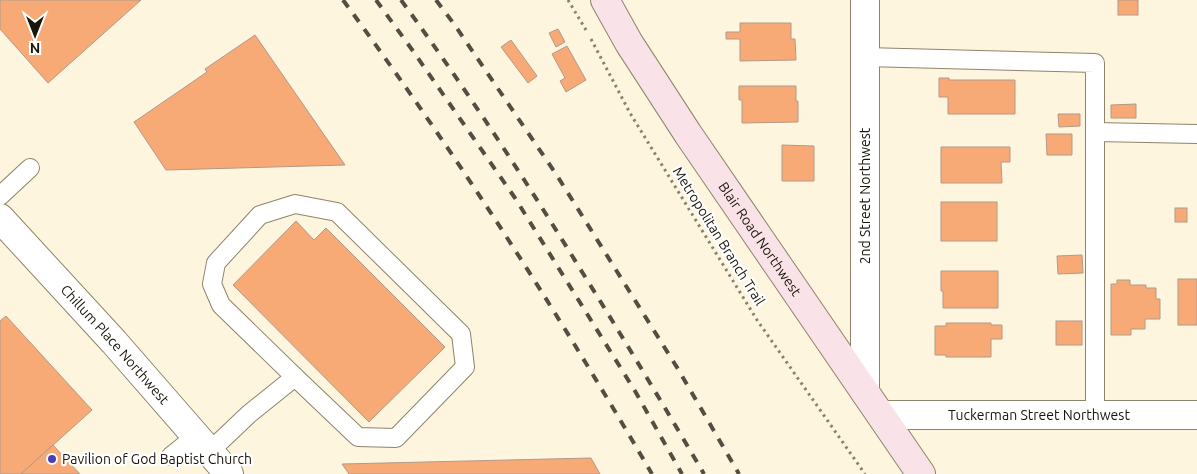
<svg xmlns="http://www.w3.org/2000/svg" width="1197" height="474" font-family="Ubuntu,sans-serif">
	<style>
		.building { fill: #f7aa76; stroke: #b29989 }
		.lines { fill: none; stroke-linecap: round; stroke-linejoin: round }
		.service-casing { stroke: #8e846b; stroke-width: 20 }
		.minor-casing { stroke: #8e846b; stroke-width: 30 }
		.secondary-casing { stroke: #8e846b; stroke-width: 30 }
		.path { stroke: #878172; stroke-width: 3; stroke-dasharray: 2.5 4; stroke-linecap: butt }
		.service { stroke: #fff; stroke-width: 18 }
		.minor { stroke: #fff; stroke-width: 28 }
		.secondary { stroke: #fae3e8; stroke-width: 28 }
		.rail { stroke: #544e42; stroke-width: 4; stroke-dasharray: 9 9; stroke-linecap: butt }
		.poi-dot { fill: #4c3eb5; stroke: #fff; stroke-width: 2 }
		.labels { text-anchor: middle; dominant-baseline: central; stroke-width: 4.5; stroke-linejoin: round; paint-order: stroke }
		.street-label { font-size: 14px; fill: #19150c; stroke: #fff }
		.poi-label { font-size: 14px; fill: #19150c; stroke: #fff; text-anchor: start }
	</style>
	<rect width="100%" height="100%" fill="#fef5df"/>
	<g class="building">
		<polygon points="0,0 141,0 48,83 0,29"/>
		<rect x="1118" y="0" width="20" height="15"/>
		<polygon points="740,23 791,23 791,39 795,39 796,60 740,61 740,39 726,39 726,32 740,32"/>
		<polygon points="558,29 565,42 556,47 549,33"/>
		<polygon points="255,35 345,165 166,170 134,122 207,72 205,69"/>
		<polygon points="511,40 537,76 528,83 501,47"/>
		<polygon points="567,46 586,80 566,92 560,81 565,78 552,54"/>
		<polygon points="939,78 949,78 949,80 1015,80 1015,114 948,114 948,97 939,97"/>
		<polygon points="739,86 796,86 796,101 798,101 798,122 742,123 742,100 739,100"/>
		<polygon points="1136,104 1136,118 1111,118 1111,105"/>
		<polygon points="1058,114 1080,114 1080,126 1059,127"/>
		<polygon points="1046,134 1072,134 1072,155 1047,155"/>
		<polygon points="782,145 814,146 814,181 782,181"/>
		<polygon points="941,147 1010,147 1010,162 1001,162 1002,183 941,183"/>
		<rect x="941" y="202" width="56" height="39"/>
		<rect x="1175" y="208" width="12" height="14"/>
		<polygon points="296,221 314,240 326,228 445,347 369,422 233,285"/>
		<polygon points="1082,255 1083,273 1058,274 1057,256"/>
		<polygon points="941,271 998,271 998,308 943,308 943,291 941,291"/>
		<rect x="1178" y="279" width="19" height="46"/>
		<polygon points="1117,280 1130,280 1130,285 1146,285 1146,288 1156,288 1156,299 1160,299 1160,319 1145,319 1145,329 1131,329 1131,335 1111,335 1111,284 1117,284"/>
		<polygon points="6,316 92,410 21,474 0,474 0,321"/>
		<rect x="1056" y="321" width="26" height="24"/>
		<polygon points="946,323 991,323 991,325 1002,325 1002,339 991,339 991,357 946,357 946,355 935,355 935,326 946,326"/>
		<polygon points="53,445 80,474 21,474"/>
		<polygon points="591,458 600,474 349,474 342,464"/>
	</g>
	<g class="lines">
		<g class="service-casing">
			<g id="service">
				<polyline points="865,57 1095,63 1095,415"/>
				<polyline points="1095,132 1197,134"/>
				<polyline points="0,196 30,168"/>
				<polygon points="295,204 337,212 461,334 465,367 396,438 358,437 295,377 221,305 212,284 216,263 260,215"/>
				<polyline points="209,452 249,414 295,377"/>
				<polyline points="171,456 196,436"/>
			</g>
		</g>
		<g class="minor-casing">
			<g id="minor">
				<path id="s1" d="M0,218L114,342L229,474"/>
				<polyline points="865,392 865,0"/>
				<path id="s2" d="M881,415H1197"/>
			</g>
		</g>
		<g class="secondary-casing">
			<g id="secondary">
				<path id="s3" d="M605,0L629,43L688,134L921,474"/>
			</g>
		</g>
		<g class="path">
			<polyline points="568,0 586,30"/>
			<polyline points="591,39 630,113 757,320 865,474"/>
		</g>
		<use href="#service" class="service"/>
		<use href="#minor" class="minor"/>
		<use href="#secondary" class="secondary"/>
		<g class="rail">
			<path d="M343,0C455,152 557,311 652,474"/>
			<polyline points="376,0 413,51 515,198 635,391 682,474"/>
			<path d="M401,0C464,86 523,176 579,267C622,336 663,404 704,474"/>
			<polyline points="436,0 454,24 556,174 678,369 739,474"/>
		</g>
	</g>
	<circle class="poi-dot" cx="52" cy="459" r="5"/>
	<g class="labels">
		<g class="street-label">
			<text transform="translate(865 196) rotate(-90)">2nd Street Northwest</text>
			<text transform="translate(719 236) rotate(58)">Metropolitan Branch Trail</text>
			<text stroke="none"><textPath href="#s3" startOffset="285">Blair Road Northwest</textPath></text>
			<text stroke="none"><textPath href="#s1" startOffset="171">Chillum Place Northwest</textPath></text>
			<text stroke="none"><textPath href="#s2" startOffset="158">Tuckerman Street Northwest</textPath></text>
		</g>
		<g class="poi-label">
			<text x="62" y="459">Pavilion of God Baptist Church</text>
		</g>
	</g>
	<g transform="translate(35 35) rotate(180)" stroke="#ffffff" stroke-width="4" paint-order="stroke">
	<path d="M0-4L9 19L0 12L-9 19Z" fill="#19150c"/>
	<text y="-8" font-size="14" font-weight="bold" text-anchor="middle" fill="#19150c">N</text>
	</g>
</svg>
